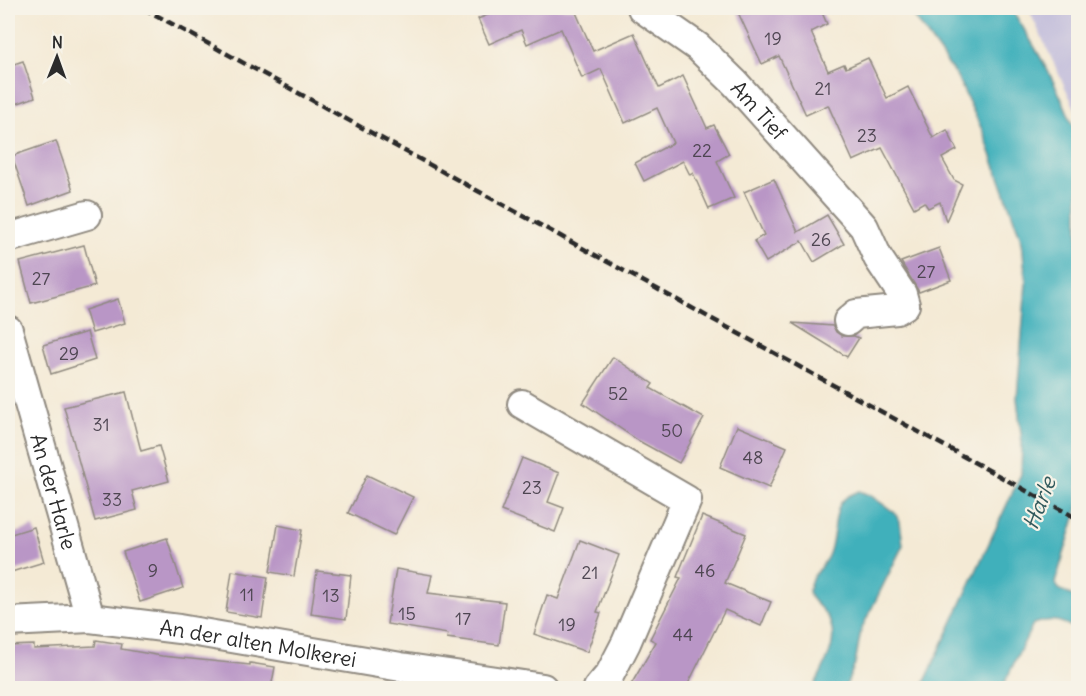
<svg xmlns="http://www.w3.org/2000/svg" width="1086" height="696" font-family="Delius,sans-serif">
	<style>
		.industrial { fill: #c5c0db }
		.water { fill: #40b0bb; stroke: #366e73; stroke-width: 1.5 }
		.building { fill: #b996c6 }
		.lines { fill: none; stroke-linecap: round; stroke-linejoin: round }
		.minor-casing { stroke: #908a80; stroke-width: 32 }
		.minor { stroke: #fff; stroke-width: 28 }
		.rail { stroke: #2b2b2b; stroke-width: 4.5; stroke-dasharray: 9 4.5; stroke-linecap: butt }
		.labels { text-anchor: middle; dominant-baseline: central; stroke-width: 4.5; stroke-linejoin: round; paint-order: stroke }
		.number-label { font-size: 18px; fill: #4e4652 }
		.street-label { font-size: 21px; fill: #2b2b2b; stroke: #f7f3e8 }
		.water-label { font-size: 22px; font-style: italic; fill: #325a5d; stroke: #f7f3e8 }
	</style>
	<rect width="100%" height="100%" fill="#f7f3e8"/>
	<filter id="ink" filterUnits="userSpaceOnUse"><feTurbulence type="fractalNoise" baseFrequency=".0167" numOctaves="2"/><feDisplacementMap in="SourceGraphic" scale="12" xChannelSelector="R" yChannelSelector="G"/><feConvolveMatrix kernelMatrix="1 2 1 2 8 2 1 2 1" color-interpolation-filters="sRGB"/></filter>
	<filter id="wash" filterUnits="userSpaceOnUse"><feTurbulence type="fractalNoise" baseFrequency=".008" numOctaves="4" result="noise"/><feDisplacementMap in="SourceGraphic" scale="24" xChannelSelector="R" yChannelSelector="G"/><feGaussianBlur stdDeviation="1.35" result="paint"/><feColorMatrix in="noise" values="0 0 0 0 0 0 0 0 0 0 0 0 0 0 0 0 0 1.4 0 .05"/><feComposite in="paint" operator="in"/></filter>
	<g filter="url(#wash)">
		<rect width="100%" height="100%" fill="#f4ead5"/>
		<polygon class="industrial" points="1028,8 1078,8 1078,115"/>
		<g class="water">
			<path d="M908,8H1011C1037,50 1063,93 1078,141V508L1055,583L1059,589L1078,599V630C1061,621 1053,617 1033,624L1002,688H922L1021,474L1022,443L1017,398L1026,283L1022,242L984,134L957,77Z"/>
			<path d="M859,491L871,496L894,512L900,522L903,545L861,630L855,664L845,688H813C825,665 844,636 824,612C818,604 809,600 809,590C810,576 821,569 827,558C836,542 832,521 840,504C844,497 852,494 859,491Z"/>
		</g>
		<g id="blocks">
			<g class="building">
				<polygon points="504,8 574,8 593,51 634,33 659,88 683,76 707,128 714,125 729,154 717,161 734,198 709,209 693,173 690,175 683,161 644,181 635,163 673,143 657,108 625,123 601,69 582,78 561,29 527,44 521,30 489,44 478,19"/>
				<polygon points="736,8 820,8 827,24 811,32 828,71 844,64 846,68 868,58 887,98 908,87 933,138 947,130 957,150 942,158 954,180 962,184 946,221 940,202 928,208 924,202 914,208 882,148 853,161 828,105 806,115 779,56 762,64"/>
				<polygon points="23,61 35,97 8,107 8,66"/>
				<polygon points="56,141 73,190 29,206 12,156"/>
				<polygon points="774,179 798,232 827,215 844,244 814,262 802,241 766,262 754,241 764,235 744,192"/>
				<polygon points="84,245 95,286 31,303 20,262"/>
				<polygon points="939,248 951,280 919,292 901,262"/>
				<polygon points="118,299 125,323 92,333 85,310"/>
				<polygon points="792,323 833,326 836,332 842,336 854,336 859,338 847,357"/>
				<polygon points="87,332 95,360 51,374 43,345"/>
				<polygon points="613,357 653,384 650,388 704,418 679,463 639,441 583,403"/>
				<polygon points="126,392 141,451 159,446 169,481 132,491 137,510 95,521 64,407"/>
				<polygon points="737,426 787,447 769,488 720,467"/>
				<polygon points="522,458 559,473 548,502 564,508 555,532 501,511"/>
				<polygon points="367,475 413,497 394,535 348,513"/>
				<polygon points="702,516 746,534 725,583 771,602 761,626 725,610 686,688 629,688 656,642 650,639 681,578 677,577"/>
				<polygon points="278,525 302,530 294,576 270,572"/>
				<polygon points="34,527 44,562 8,573 8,535"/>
				<polygon points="167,538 183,588 140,602 123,552"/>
				<polygon points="580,540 619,555 597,612 601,613 587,652 534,634 547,595 558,599"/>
				<polygon points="396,569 432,575 428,593 505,602 499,645 447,638 448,634 387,624"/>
				<polygon points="232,571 268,577 262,618 226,612"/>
				<polygon points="317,571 351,575 346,619 311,614"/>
				<polygon points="96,640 122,644 121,649 162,656 250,665 250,663 275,667 271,688 96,688 62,684 62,688 8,688 8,646 34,645 34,649 95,646"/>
			</g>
		</g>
	</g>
	<g filter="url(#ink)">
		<use href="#blocks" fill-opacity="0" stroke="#908a80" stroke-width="1.5"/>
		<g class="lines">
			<g class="minor-casing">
				<g id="minor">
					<path id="s1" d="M642,8L698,47L735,83L864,227L878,258L902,294L905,305L897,310L856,314L848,321"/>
					<polyline points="8,238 87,215"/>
					<path id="s2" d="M8,330L90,618"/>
					<polyline points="522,404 687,500 626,643 610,674 598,688"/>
					<path id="s3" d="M8,622L90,618L179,629L401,667L543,688"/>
				</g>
			</g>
			<use href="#minor" class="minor"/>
			<polyline class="rail" points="143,8 1078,519"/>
		</g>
	</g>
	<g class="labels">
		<g class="number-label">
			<text x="773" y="38">19</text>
			<text x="823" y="88">21</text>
			<text x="867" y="135">23</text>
			<text x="702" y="150">22</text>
			<text x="821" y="239">26</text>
			<text x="926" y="271">27</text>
			<text x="41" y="278">27</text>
			<text x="69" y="353">29</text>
			<text x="618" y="393">52</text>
			<text x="101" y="424">31</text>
			<text x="672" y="430">50</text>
			<text x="753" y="457">48</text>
			<text x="532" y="487">23</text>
			<text x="112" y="499">33</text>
			<text x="153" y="570">9</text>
			<text x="705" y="570">46</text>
			<text x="590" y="572">21</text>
			<text x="247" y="594">11</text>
			<text x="331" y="595">13</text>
			<text x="407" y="613">15</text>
			<text x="463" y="618">17</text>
			<text x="567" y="624">19</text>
			<text x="683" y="634">44</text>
		</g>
		<g class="street-label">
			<text stroke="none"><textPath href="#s1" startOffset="156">Am Tief</textPath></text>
			<text stroke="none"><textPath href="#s2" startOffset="168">An der Harle</textPath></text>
			<text stroke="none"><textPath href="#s3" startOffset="252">An der alten Molkerei</textPath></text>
		</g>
		<g class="water-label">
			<text transform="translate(1039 503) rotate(-69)">Harle</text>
		</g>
	</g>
	<rect width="1086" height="696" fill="none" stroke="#f7f3e8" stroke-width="30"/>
	<g transform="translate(57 57) rotate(1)" stroke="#f7f3e8" stroke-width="4.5" paint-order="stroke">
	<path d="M0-4.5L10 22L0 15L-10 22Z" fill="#2b2b2b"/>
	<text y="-9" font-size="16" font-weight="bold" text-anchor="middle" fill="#2b2b2b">N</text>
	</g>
</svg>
